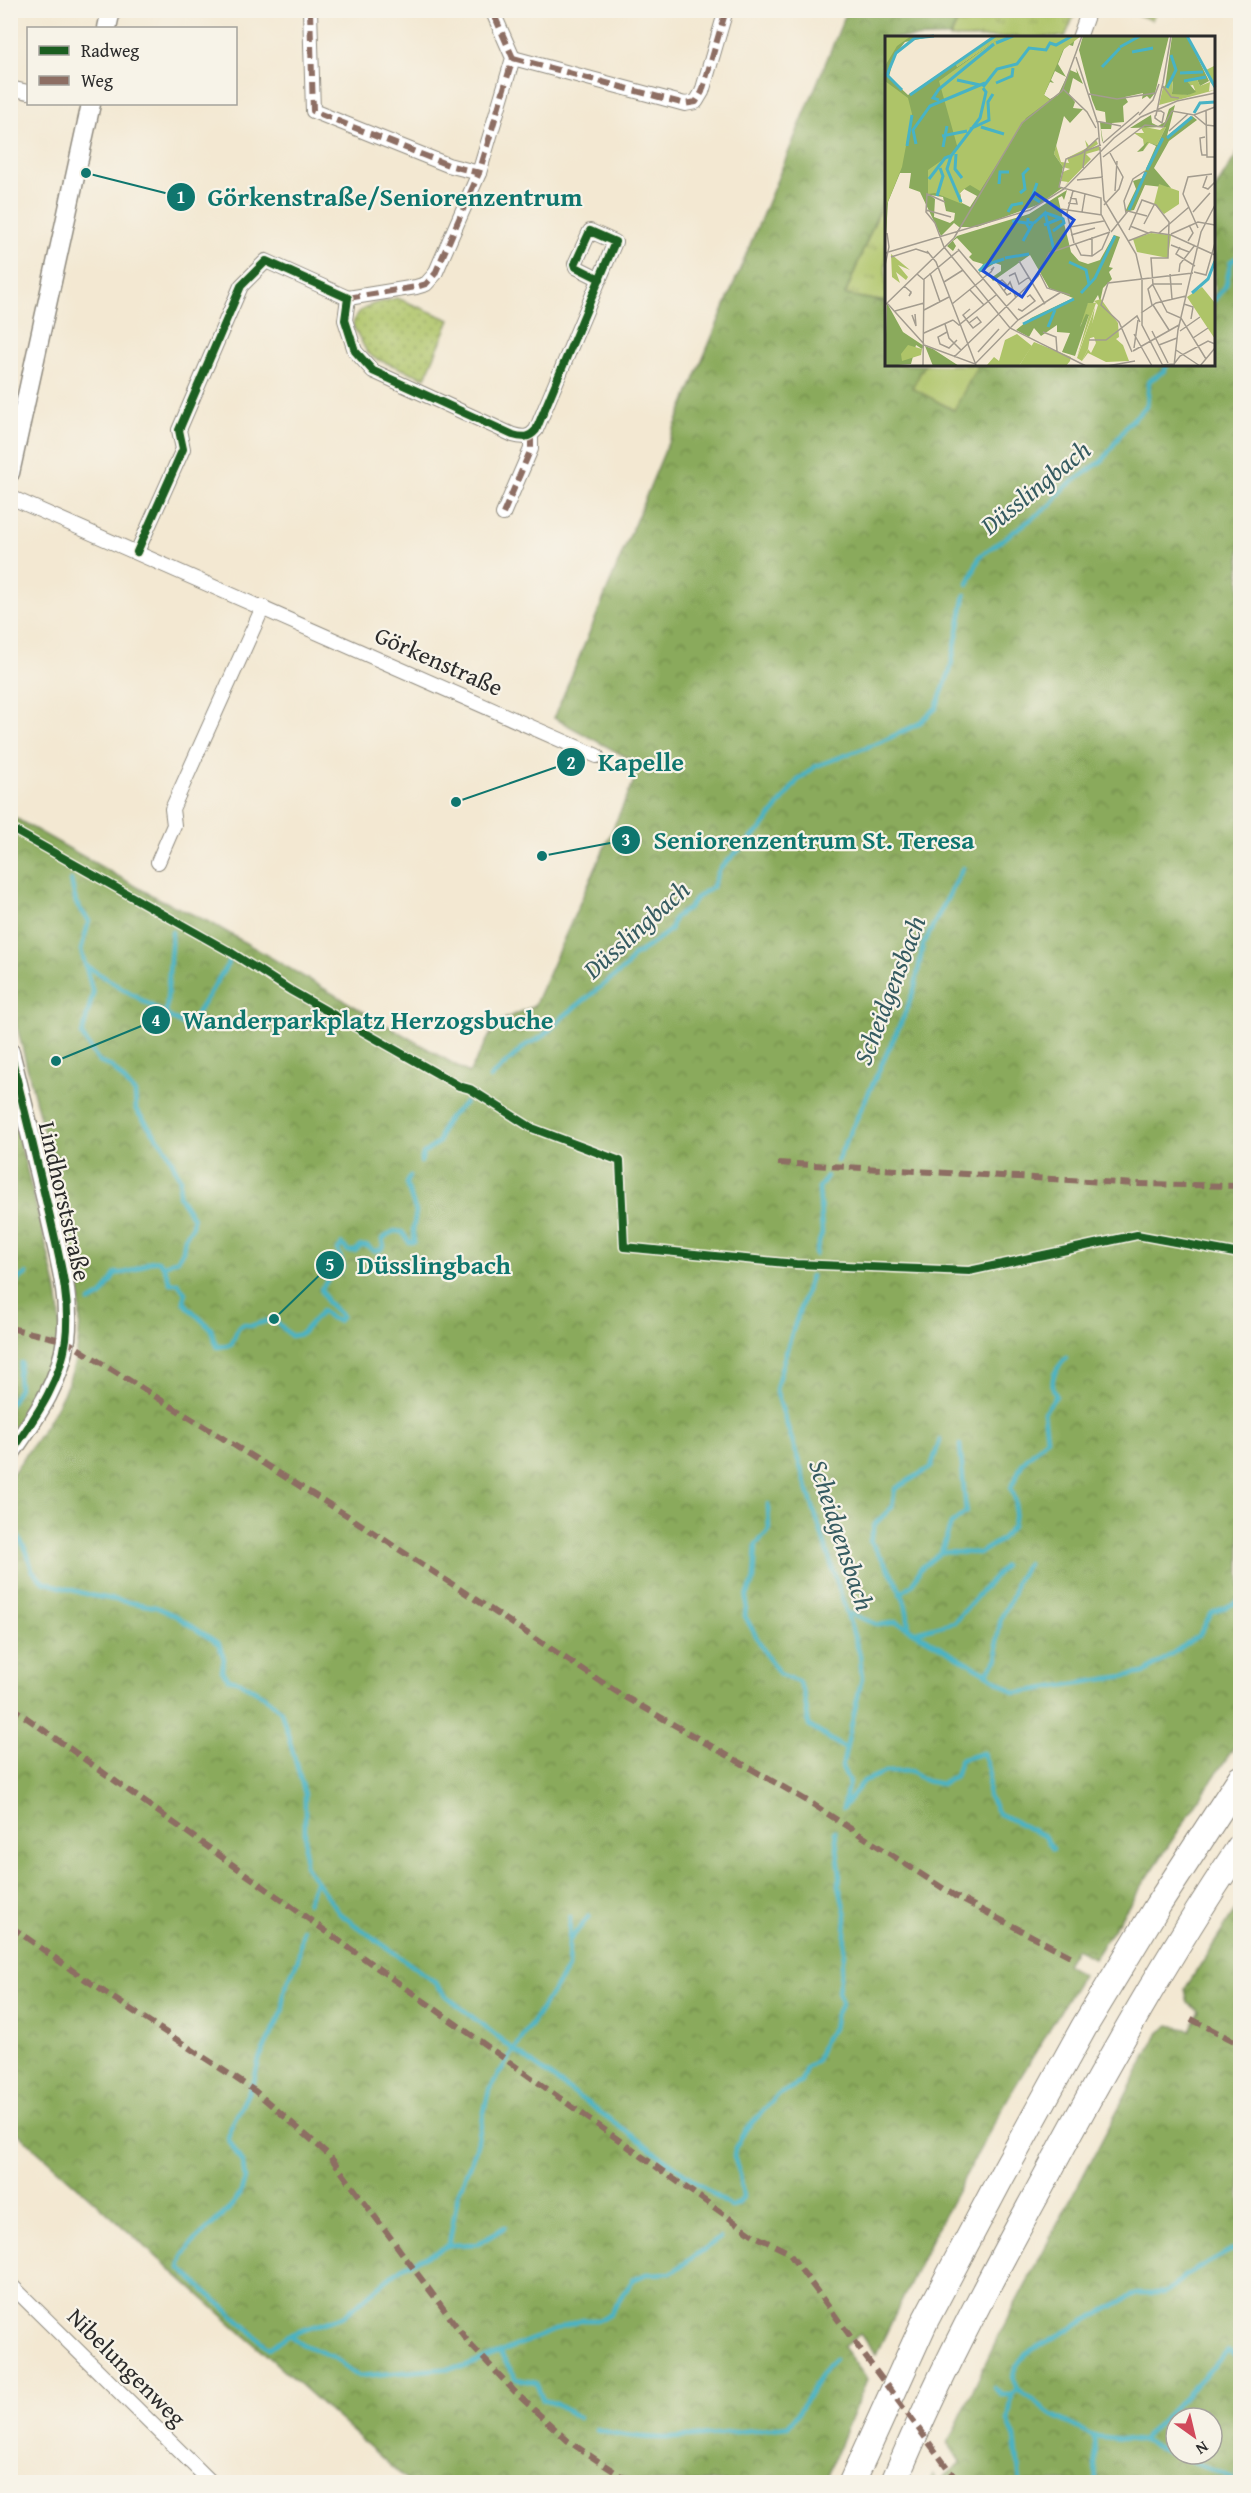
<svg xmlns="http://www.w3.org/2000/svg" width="1251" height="2493" font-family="'Gentium Book Plus',serif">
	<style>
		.grass { fill: url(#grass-tufts); stroke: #6c784a; stroke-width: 1.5 }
		.forest { fill: url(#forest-crowns); stroke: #5a6a44; stroke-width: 1.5; fill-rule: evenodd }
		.park { fill: url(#park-dots); stroke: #6c784a; stroke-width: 1.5 }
		.pitch { fill: #aec468; stroke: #6c784a; stroke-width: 1.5 }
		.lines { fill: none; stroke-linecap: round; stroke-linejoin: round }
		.stream { stroke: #48b3c5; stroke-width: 4.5 }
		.minor-casing { stroke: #8f8a7e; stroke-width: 16 }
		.tertiary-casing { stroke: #8f8a7e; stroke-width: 21 }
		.motorway-casing { stroke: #8f8a7e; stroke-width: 28 }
		.minor { stroke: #fff; stroke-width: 14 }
		.tertiary { stroke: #fff; stroke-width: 18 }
		.motorway { stroke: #fff; stroke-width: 26 }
		.quiet { stroke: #8d6e63; stroke-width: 6; stroke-dasharray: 12 6; stroke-linecap: butt }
		.cycleway-casing { stroke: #f7f3e8; stroke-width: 11 }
		.cycleway { stroke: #1b5e20; stroke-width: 8 }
		.labels { text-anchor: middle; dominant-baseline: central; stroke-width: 4.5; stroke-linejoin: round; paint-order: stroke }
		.street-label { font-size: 24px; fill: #2b2b2b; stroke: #f7f3e8 }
		.water-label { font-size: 26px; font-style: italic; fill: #355b61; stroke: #f7f3e8 }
		.inset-river { fill: none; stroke: #48b3c5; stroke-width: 3 }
		.inset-road { fill: none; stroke: #a39c8f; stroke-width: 1.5 }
		.view { fill: #1d4ed8; fill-opacity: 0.15; stroke: #1d4ed8; stroke-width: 3 }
		.inset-edge { fill: none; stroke: #2b2b2b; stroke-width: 3 }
		.leader { fill: none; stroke: #0f766e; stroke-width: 2 }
		.callout-dot { fill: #0f766e; stroke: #f7f3e8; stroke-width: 2 }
		.mark-label { font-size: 18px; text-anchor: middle; font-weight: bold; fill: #fff }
		.callout-label { font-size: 26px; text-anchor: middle; font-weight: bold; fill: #0f766e; stroke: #f7f3e8; stroke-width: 4.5; stroke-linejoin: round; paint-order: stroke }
	</style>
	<defs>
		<pattern id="grass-tufts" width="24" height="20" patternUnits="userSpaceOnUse" patternTransform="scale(1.5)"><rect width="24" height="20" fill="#aec468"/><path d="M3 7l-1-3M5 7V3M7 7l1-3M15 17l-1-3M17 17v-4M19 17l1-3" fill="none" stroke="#8e9f56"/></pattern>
		<pattern id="forest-crowns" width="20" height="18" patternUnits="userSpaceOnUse" patternTransform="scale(1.5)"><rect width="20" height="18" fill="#8aaa5c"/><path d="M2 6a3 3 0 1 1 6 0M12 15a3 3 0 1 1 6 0" fill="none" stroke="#718b4c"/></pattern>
		<pattern id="park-dots" width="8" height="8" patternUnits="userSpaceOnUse" patternTransform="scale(1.5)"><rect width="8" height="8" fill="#aec468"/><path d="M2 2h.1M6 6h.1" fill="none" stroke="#8e9f56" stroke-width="1.8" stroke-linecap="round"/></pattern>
	</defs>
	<rect width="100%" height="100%" fill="#f7f3e8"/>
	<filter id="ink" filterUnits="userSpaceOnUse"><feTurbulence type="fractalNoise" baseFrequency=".0167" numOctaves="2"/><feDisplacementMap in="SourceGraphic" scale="12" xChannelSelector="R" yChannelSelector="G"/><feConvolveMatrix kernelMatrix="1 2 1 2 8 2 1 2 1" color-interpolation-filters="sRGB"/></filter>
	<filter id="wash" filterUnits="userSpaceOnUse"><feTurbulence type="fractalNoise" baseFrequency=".008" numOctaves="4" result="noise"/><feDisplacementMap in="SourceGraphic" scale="24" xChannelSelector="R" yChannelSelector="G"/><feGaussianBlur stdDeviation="1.35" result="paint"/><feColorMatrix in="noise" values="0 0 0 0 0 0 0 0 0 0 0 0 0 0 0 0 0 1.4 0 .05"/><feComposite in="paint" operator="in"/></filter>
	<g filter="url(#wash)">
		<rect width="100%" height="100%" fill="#f3e8d2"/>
		<g class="grass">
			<polygon points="962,11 1076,11 1065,37 950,38"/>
			<polygon points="1128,11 1156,11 1152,20"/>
			<polygon points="886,194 886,302 845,295"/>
		</g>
		<g class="forest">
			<path d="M847,11H962L950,37L886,38V194L845,295L886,302V364L925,365L913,388L953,410L978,365L1214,364V191L1240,149V1738L1094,1958L1075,1949L1066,1964L1082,1975L1009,2096L937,2228L876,2354L860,2334L843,2347L867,2379L824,2482H409L11,2127V1476C31,1447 53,1418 67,1385C82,1351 81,1310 79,1274L11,1003L10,815L153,896L213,924L469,1073L497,1022L534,1006L641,765L554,718Z"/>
			<path d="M10,1104C21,1147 32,1190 43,1233C51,1267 64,1305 59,1341C54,1377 31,1409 10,1438Z"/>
			<path d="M1240,1903V2482H929L933,2474L939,2481L961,2463L948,2443L1001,2331L1158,2034L1170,2025L1190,2030L1199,2011L1188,2003L1185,1989ZM1176,2418H1212V2454H1176Z"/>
		</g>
		<polygon class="park" points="397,298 450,320 425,378 374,358 367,352 353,326 354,319 360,311 373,304"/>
		<polygon class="pitch" points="925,365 978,365 954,410 912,388"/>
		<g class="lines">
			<g class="stream">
				<polyline points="1214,300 1226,285 1231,261 1240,256"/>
				<polyline points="968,584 980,556 1052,504 1064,488 1103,460 1127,425 1147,406 1149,381 1164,371 1168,364"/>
				<polyline points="71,880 76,903 89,921 81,950 93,993 82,1035 99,1062 112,1067 135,1093 136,1110 167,1150 180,1179 179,1196 193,1218 192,1227 185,1237 183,1251 178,1259 165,1265"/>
				<polyline points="86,966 188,1028 229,962"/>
				<polyline points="166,1015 172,932"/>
				<polyline points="490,1078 526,1045 542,1037 564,1016 626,967 633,956 649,946 670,930 674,918 689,908 696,898 713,886 720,868 762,828 797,781 816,766 881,742 918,724 936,708 950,671 965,595"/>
				<polyline points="837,1161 904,1016 915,987 923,945 963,868"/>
				<path d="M421,1162L423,1154L439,1142C441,1123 451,1115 465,1103"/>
				<polyline points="815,1255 822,1233 819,1188 827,1176"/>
				<path d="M811,1276C799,1314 784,1352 776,1390L860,1655L862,1678L842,1767L849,1782L843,1808"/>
				<path d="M90,1302L102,1295L116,1273C147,1276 156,1237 170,1283H178L185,1293L184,1302L189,1308L211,1329L217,1347L231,1345L239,1326L245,1324L250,1326L274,1319L291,1336L301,1334L322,1311L330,1318L338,1321L342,1316L327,1302L321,1289L333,1273L338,1274L343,1266L338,1250L342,1244L348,1251H355L361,1246H368L373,1251L380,1250L384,1246L382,1239L394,1231L402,1232L409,1242H414L413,1230L416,1212L406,1183L410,1176"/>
				<path d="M12,1312C20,1294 4,1287 26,1274"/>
				<polyline points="10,1404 19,1388 18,1374 21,1363"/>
				<polyline points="768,1504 769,1531 756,1544 754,1579 747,1596 745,1616 767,1656 780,1674 798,1681 804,1693 809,1726 846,1749"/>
				<polyline points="10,1529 18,1536 27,1552 32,1570 43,1582 94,1596 156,1607 176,1616 219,1644 224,1659 222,1671 229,1679 240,1682 264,1696 281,1711 305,1794 305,1865 316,1881 340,1914 435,1982 446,1996 514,2050 731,2207 739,2203 743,2197 740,2174 734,2157 735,2148 746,2129 777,2096 801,2082 806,2068 817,2060 825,2038 833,2029 835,2017 842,2003 838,1991 844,1953 846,1916 839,1886 840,1873 835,1831"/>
				<path d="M941,1552L980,1553L999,1541L1013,1526L1016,1502L1011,1488L1023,1462L1047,1439L1044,1412L1056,1396C1048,1380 1055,1370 1066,1358"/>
				<polyline points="900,1594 913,1584 920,1569 941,1552 951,1524 966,1512 960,1445"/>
				<polyline points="846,1612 879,1625 897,1622 986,1673 1015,1693 1144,1673 1199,1635 1212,1613 1240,1601"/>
				<path d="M908,1628C911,1598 886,1564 870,1541L875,1524L892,1507L895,1489L931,1467L940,1440"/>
				<polyline points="916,1632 954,1622 1004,1566"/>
				<polyline points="986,1673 998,1659 997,1640 1001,1618 1013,1595 1016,1582 1028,1563"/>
				<polyline points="844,1806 864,1781 885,1772 911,1771 926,1781 942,1784 955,1776 960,1760 983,1753 989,1769 988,1795 998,1813 1044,1836 1053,1849"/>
				<polyline points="307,1903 316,1881"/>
				<polyline points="303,1929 298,1959 283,1994 284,2009 259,2059 254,2081 230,2129 228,2139 243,2164 245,2179 240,2195 227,2211 193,2242 183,2257 180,2268 269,2348 289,2335 302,2344 333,2357 359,2376 464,2367 567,2325 583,2320 599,2320 611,2313 633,2280 646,2274 671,2273 720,2238"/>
				<polyline points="569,1941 570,1917"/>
				<polyline points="449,2245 478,2244 505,2227"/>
				<polyline points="289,2335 344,2316 401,2268 449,2245 458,2194 476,2149 488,2094 498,2075 568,1968 569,1941 589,1916"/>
				<polyline points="500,2354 517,2379 536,2383 543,2400 554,2403 579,2418"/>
				<polyline points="994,2388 1002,2395 1012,2395 1017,2388 1012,2377 1017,2365 1026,2353 1137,2293 1163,2293 1173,2288 1184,2276 1240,2245"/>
				<polyline points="1017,2388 1051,2415 1094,2436 1142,2441 1228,2351 1240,2358"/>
				<polyline points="1012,2395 1008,2421 1015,2437 1020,2482"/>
				<path d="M596,2429C662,2448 721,2432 788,2426C807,2405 814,2377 835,2359"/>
				<polyline points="1094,2436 1096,2482"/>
				<polyline points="1142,2441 1231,2477 1235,2482"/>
				<polyline points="1237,2474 1240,2472"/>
			</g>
		</g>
	</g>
	<g filter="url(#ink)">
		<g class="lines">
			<g class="minor-casing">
				<g id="minor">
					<polyline points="310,10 313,111 448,165 479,173 513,58 492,10"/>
					<polyline points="1079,38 1089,10"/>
					<polyline points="513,58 685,104 696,102 702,92 726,10"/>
					<polyline points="10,88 28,92"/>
					<polyline points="348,298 416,287 426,284 435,274 479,173"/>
					<polyline points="10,497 597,756"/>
					<polyline points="503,514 531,449 531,435"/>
					<path d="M137,552L183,449L179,430L241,286L266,261L348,298L345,320L355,351L373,371L513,435C523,438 529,438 536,430L615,242L590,231L575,264L576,267L600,279"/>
					<polyline points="158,862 174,825 172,809 263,607"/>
					<polyline points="10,2284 211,2482"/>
				</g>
			</g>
			<g class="tertiary-casing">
				<g id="tertiary">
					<polyline points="107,28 111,10"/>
					<polyline points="10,473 91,104"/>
					<path d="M10,1052C24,1107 37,1162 50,1217C59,1258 71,1298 66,1339C61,1383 34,1419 10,1454"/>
				</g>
			</g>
			<g class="motorway-casing">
				<g id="motorway">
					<polyline points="852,2482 926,2319 999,2181 1084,2027 1158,1905 1240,1779"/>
					<path d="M894,2482C936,2381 988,2283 1041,2186C1103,2070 1167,1956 1240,1847"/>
				</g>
			</g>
			<use href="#minor" class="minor"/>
			<use href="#tertiary" class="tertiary"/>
			<use href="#motorway" class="motorway"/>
			<g class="quiet">
				<polyline points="310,10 313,111 448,165 479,173 513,58 492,10"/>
				<polyline points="513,58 685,104 696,102 702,92 726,10"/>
				<polyline points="348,298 416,287 426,284 435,274 479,173"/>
				<polyline points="503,514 531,449 531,435"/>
				<polyline points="778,1163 1137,1184 1240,1186"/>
				<polyline points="10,1328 66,1341 348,1516 620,1694 811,1803 955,1896 1072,1957"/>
				<polyline points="10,1706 658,2168 755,2236 788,2252 958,2482"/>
				<polyline points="10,1926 86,1980 255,2091 329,2155 469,2343 516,2393 568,2441 630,2482"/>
				<polyline points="1191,2019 1240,2044"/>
			</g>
			<g class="cycleway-casing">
				<g id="cycleway">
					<path d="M137,552L183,449L179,430L241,286L266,261L348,298L345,320L355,351L373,371L513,435C523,438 529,438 536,430L615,242L590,231L575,264L576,267L600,279"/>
					<polyline points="10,828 232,953 290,990 459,1086 470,1089 532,1128 620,1161 624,1247 796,1264 969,1271 1137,1235 1240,1254"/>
					<path d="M10,1052C24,1107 37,1162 50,1217C59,1258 71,1298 66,1339C61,1383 34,1419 10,1454"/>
				</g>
			</g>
			<use href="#cycleway" class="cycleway"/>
		</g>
	</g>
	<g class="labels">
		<g class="street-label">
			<text transform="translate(439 661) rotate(24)">Görkenstraße</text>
			<text transform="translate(65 1201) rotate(77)">Lindhorststraße</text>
			<text transform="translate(127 2367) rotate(45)">Nibelungenweg</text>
		</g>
		<g class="water-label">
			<text transform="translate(1035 487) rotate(-39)">Düsslingbach</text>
			<text transform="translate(636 929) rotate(-42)">Düsslingbach</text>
			<text transform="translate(889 990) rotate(-69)">Scheidgensbach</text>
			<text transform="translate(842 1535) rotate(72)">Scheidgensbach</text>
		</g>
	</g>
	<g transform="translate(885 36)">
		<rect width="330" height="330" fill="#f3e8d2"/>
		<path d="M110,0H117L72,31L71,26ZM329,30L330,51L325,46L324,55L330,54L274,69L278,51L288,44L287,56L303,59L310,54L308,49L302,50L300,44L312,43L315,50L325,46L321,34ZM282,89L272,109L264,107L258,115L262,106L259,110L258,103L249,97H259L256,92L260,91L275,94ZM200,104L204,110L211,104L213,108L205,113L214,110L215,114L201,118L206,123L179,151L183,146L176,145L178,136L185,133L178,131L169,118L171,109L176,126L184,127L182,122L202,112ZM6,218L25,234L13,229L23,241L21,244L11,236L15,247L7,241ZM203,266L211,267L192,321L204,279L194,290Z" fill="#aec468"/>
		<path d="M0,0H50L20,6L9,20L4,41L23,59L109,0L71,26L72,31L117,0H161L163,7L164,0H196L190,2L188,10L181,8L173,28L181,41L170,35L166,44L169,47L165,46L159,59L165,63L173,59L185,34L192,37L191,32L198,48L188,42L184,58L190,66L188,72L198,73L185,87L179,80L169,118L178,131L174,151L177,152L155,168L92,191H74L69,187L56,200L35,156L24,152L26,137H15L3,166L0,215ZM79,153L92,160L85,171L77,167L75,157ZM45,159L58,161L61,175L70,177L69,184L65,187L49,181L50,163ZM198,0H284L270,57L265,63L262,60L257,63L258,57L240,61L243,66L238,70L239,86L227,87L226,93H216L218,106L217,105L215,86L221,87L220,76L211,74L207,64L194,14ZM287,0H302L324,45L315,50L312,43L301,44L311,56L303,59L287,58L288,45L280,52ZM290,69L282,100L307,80L312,84L284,105L269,132L286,152L260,149L249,174L240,176L251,153L248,145L257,142L271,110L263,106L258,115L252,116L262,106L272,109L281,91L245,92L266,79L267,87L273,90L280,86L284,73ZM182,154L179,164L177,160L173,162L186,216L194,225L203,228L215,224L229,199L235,201L224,231L228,232L224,236L227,243L218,252L215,266L213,259L208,267H203L195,291L201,278L204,279L190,320L177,316L185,297L172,296V289L156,300L149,292L144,301L131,294L146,282L188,262L164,252L145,219L108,245L106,242L116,235V229L110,227L94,237L98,228L88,225L84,221L87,218L72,202L68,205L71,210L68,215L62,210L72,200L144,178ZM2,267L18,296L39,310L37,313L31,309L26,328L0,330ZM40,310L48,313L74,330H48Z" fill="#8aaa5c" fill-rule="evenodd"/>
		<path d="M266,197L286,199L283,222L252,216L248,203ZM149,306L186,321L185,325L181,330H134Z" fill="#aec468"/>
		<path d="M0,0H26L12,10L0,30ZM117,0H196L178,14L159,59L165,64L141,82L95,155L85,149L79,153L75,157L77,168L50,157L43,158V134L73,113L54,45ZM0,45L23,62L27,78L17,131L2,168L1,195ZM274,148L294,155V168L279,178L269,168ZM317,251L330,267V303L302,261ZM216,263L233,287L234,301L231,303L238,309L244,325L221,326L203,317L197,325L203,313L206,317L211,307L209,301L202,303L213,269L209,265Z" fill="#aec468"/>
		<path d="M210,271L203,313L197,325L192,322ZM132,298L147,310L134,330L102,329L109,321L114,325L120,304Z" fill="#aec468"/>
		<path d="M23,309L37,313L36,319L17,325L16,318Z" fill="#aec468"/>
		<path class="inset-river" d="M302,0L330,51M111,7L128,0M235,11L255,0M247,16L268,12M217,31L235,12M295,37L318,36M72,44L95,49M299,45L321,41M111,47L127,40L128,32M98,51L112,33L132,28L144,12L161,14L165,7L171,9L187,0M282,52L291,34L286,19M17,54L2,39L11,17L30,2L49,0M25,59L110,0M54,64L48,62L54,53L109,8M309,77L315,67L330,66M96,91L119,98M85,93L104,84L103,66L108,58M57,100L82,95M282,102L307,81M31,108L28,94L45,70L100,47M22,110L27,79M58,111L62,90M71,118L70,133L77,142M262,134L278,102M44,143L60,122L65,120M152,147L147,161L155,166M114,148L115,136H124M135,157L140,153L138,138L144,132M52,160L58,140L55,132M76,166L62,133L66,120L95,82L101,56L98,52M244,174L261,136M123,176L127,169L138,167M161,177L178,183L179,187L168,195M127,185L141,187L144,192M149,187L160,177L169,214M159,189L176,182M138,205L148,187L143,186V182M120,222L144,218M184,226L201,234L204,248M94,235L100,229L119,223M196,257L210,242L230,200M307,257L323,243L330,225M138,288L189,263M163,291L170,274"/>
		<path class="inset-road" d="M191,21L213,88L219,164L251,218L257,244V289L278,330M278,50L286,61L294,62M178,53L202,76L211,92M204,58L232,63L270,57M321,74L322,121H330M271,76L272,75H276L279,77L277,87L270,82V80L271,79L273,70L276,55L278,47L286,0M254,79L268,64L274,48M309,79L321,89L330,90M211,85L236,90M284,95L303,78M320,101L315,102L316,114L317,119H322M213,102L197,117L181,123L174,151L216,162V178L225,195M218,107L254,76M218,121L260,89L278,91L287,75L309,79L330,71M198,132L200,115L216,109M322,140L318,151L323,153L330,146M192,144L218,141M188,155L182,177L189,207M230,155L232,125M183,167L192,168L191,163L185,162M219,169L234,153L238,141L225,117M176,173L217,179M41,174L66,181M197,176L200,158M308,176L325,157M241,177L239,165L248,143L260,135M259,188L269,169M245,190L263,197M185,191L219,185M313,192L298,158L303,141L327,138M244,194L257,164L271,169L284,186L283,222H266L268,249L282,276L296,282L321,323M226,196L243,175L262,180M274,197L304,171M286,198L313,186L330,189M186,199L210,192M207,201V220M243,205L266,196L286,199L330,219M303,205L308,197L304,189M190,207L196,219L207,220L217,213L224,197M286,209L304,216M59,211L50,187L41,176L42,158L60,166M59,211L125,292L201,330M295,211L291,218L310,230M73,213L133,284M42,215L51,226L91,329M0,217L145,174L179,153L229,102L256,81L292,65L330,57M6,221L31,213L43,217M134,225L160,268M0,229L4,211L2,197M294,236L295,228L310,209M309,236L321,239L330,207M45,237L55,266M32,238L39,244L38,330M155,238L162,252L185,259M285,238L287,263M124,240L130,237L134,248L144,241M98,242L106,236L109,231L106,234M38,244L74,214M59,246L78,234M19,250L26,256L24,260L26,257V256M85,254L99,269M119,255L113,247L117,244L122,249M126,257L122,259L119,255L125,246L131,262M2,267L39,308M67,268L98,243M299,268L308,271L306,283M0,269L69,202L137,87L177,55L197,0M267,269L263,253L268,248H297M268,269L284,294M133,273L137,275L150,265L145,259L142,261M39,274L64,261M10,275L39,267M256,277L271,267L301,260M27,279L31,290L30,278M68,284L74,289L111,259M84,287L88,292L96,286L92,281L84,287L78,279L85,273M60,288L64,302L76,314M267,295L283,327M295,295L315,281M62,296L53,301L55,308L64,312L72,304M158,296L171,301L172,315M39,297L68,284M249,298L267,330M308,302L323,292M204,304H221L252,280L255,286M39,309L90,328L133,284L176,256M274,309L292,302M249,312L253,284M291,314L315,330M248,315L294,289M93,316L114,293M247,316L234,286L216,269L223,247L308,237M69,321L153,240L164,217L225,196M277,329L289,328L295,320L323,305L330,308M222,330L250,325M289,330L293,294L316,196L330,169M315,330L330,312"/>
		<path class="view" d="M150,157L189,184L137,261L98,235Z"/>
		<rect width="330" height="330" class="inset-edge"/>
	</g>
	<path class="leader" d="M86 173L181 197M456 802L571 762M542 856L626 840M56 1061L156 1020M274 1319L330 1265"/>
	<g class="callout-dot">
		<circle cx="86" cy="173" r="6"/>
		<circle cx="456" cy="802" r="6"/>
		<circle cx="542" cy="856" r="6"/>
		<circle cx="56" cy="1061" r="6"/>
		<circle cx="274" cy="1319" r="6"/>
		<circle cx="181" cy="197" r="15"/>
		<circle cx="571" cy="762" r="15"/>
		<circle cx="626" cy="840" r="15"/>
		<circle cx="156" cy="1020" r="15"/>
		<circle cx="330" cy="1265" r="15"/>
	</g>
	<g class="mark-label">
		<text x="181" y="203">1</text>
		<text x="571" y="769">2</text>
		<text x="626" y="846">3</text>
		<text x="156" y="1026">4</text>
		<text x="330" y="1271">5</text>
	</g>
	<g class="callout-label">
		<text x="395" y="206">Görkenstraße/Seniorenzentrum</text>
		<text x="641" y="771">Kapelle</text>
		<text x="814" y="849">Seniorenzentrum St. Teresa</text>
		<text x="368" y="1029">Wanderparkplatz Herzogsbuche</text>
		<text x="434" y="1274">Düsslingbach</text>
	</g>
	<rect width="1251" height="2493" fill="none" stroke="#f7f3e8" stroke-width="36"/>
	<rect x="27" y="27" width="210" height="78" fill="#f7f3e8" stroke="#a5a39c" stroke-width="1.5"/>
	<rect x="39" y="46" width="30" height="9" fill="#1b5e20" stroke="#a5a39c" stroke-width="1.5"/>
	<text x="81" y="57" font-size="18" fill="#2b2b2b">Radweg</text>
	<rect x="39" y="76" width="30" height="9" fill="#8d6e63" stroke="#a5a39c" stroke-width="1.5"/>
	<text x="81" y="87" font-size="18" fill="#2b2b2b">Weg</text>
	<g transform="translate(1194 2436) rotate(146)"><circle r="28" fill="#f7f3e8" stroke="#a5a39c" stroke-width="1.5"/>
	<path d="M0-4.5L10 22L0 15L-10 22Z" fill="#d1495b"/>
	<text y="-9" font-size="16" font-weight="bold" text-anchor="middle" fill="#2b2b2b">N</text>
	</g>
</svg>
